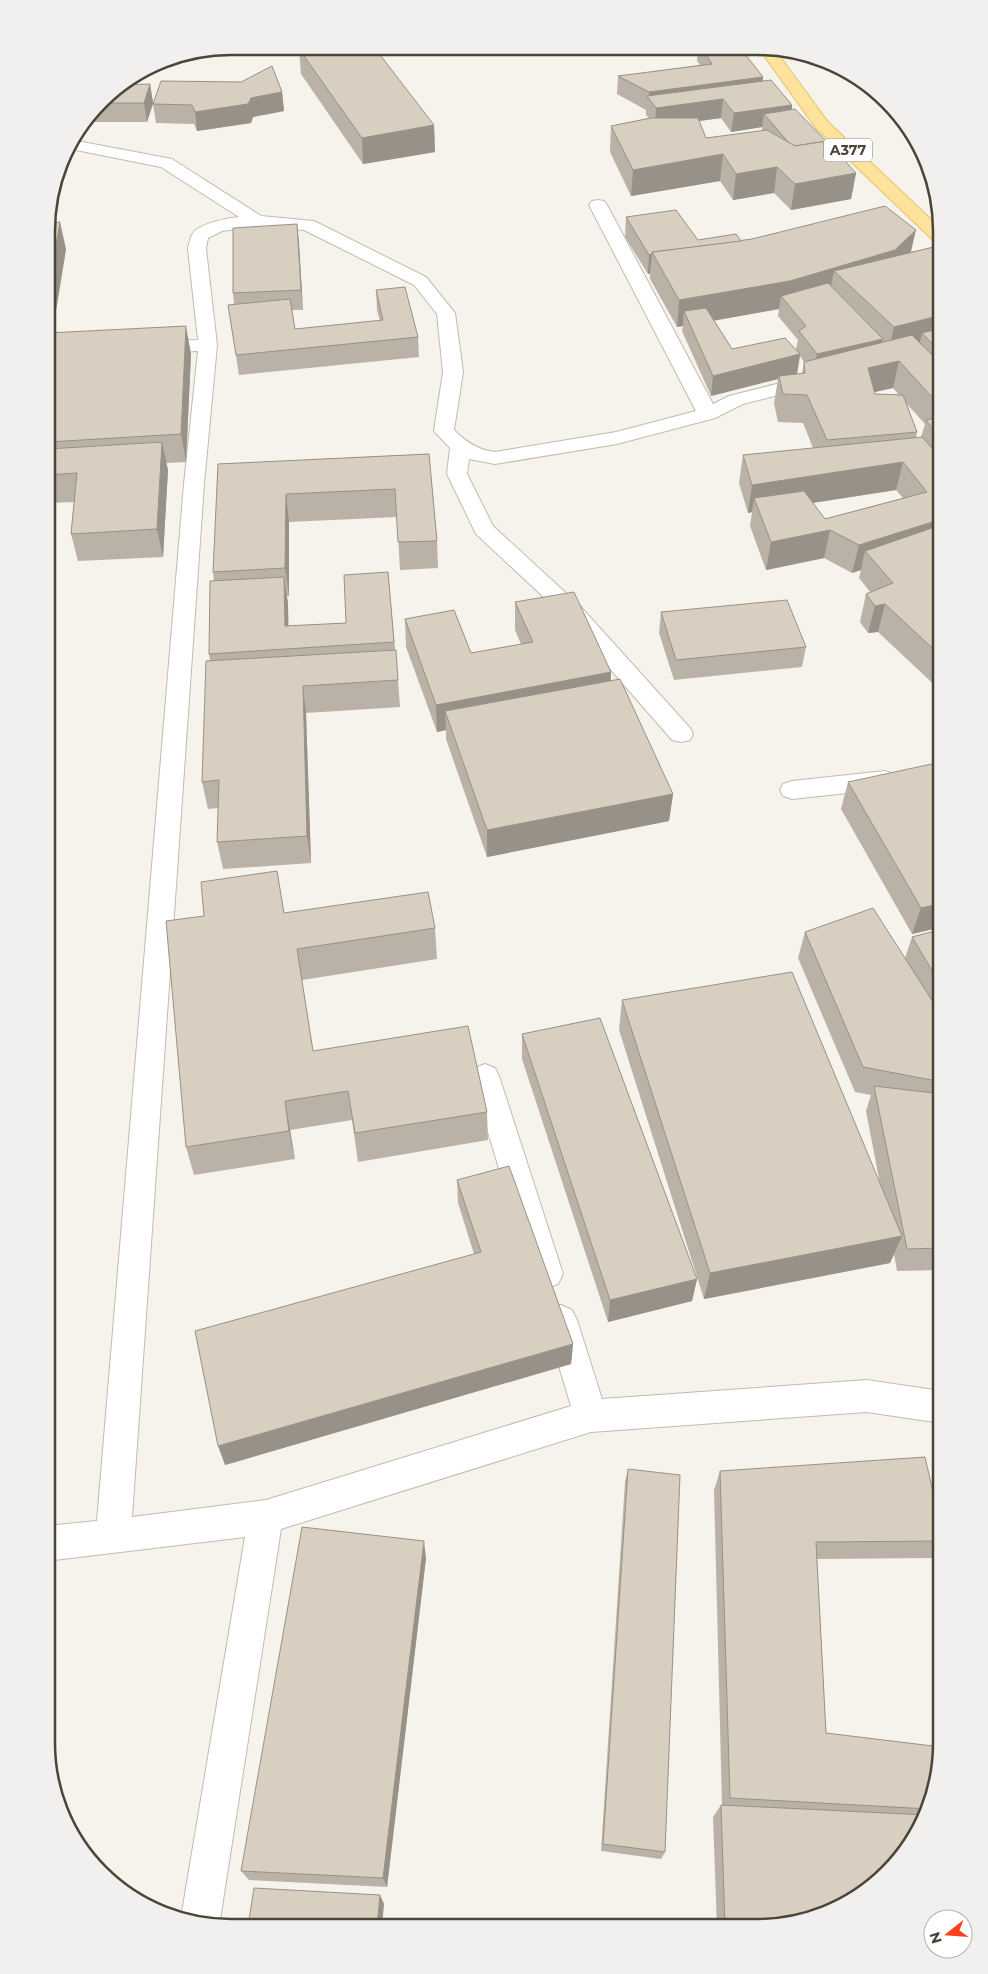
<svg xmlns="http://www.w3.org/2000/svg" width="988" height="1974" font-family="Montserrat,sans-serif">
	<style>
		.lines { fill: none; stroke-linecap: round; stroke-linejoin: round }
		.minor-casing { stroke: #c2bbae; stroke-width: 2 }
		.major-casing { stroke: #e6c16a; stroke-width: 2 }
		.minor { fill: #fff; fill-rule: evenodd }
		.major { fill: #ffe39c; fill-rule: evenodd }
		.wall { fill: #bab2a6; fill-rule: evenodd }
		.shaded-wall { fill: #979187 }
		.building { fill: #d8cfc1; stroke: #979187 }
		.labels { text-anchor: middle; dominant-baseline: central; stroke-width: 4.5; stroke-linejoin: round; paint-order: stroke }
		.shield { fill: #fff; stroke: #817c74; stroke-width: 1 }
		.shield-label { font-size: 14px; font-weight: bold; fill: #4b4439 }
		.rim { fill: none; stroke: #4b4439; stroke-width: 2.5 }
	</style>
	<rect width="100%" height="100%" fill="#f6f3ec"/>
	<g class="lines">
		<g class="minor-casing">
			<g id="minor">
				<path d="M72,140L172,159L261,216L314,221L426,277L455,313L463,372L454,430C466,442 478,450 495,452L616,432L696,411L589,205L592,201L598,200L604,201L607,205L713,404L729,396L812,375L819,377L822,381L819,385L743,404L715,418L617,444L495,464L469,459L467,474L493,526L580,606L690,728L693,734L690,740L681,742L672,740L564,616L476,534L447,474L450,448L434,431L443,372L437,314L414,285L304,230L257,226L222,231L208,238L206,249L217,345L204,484L132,1517L266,1500L571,1406L545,1320L550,1310L561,1305L572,1310L577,1320L602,1399L867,1380L941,1391V1423L867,1412L591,1432L281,1529L219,1926H206L181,1918L245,1537L46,1561V1526L97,1521L184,484L198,351L151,353L144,351L142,347L144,343L151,341L198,340L188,249C189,244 190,237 193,233C200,223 228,218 239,217L161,167L66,148Z"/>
				<polygon points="885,771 894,774 897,780 894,786 885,789 792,799 783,796 780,790 783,784 792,781"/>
				<polygon points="485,1064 495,1068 499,1076 563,1274 558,1284 547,1288 536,1284 531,1274 471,1076 475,1068"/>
			</g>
		</g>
		<g class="major-casing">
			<polygon id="major" points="760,50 775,50 828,122 941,229 942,244 936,243 816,128"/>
		</g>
		<use href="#minor" class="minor"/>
		<use href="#major" class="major"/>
	</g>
	<g class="wall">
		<polygon points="299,49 434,125 435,152 363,164 301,74"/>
		<path d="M698,49H741L763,77V81L792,105V110L856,173L851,199L791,210L774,193L733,200L720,181L631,196L610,152L611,126L649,118L646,115V110L617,94L618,76L700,65L697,61ZM721,118L731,132L762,127V131L706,138L699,121Z"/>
		<polygon points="857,77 870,86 863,87"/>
		<polygon points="150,84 153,102 282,92 284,111 253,117 251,123 197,131 194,124 156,123 153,104 147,122 86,122 109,92"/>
		<polygon points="61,163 62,165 54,215 48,215 48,207"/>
		<path d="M626,217L698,240L741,241L911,252L942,245V692L878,632L868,633L860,622L866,594L871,593L859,578L861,570L852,573L824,558L766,570L750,526L752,512L748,513L739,483L743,455L813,448L803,423L778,422L774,403L778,379L711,396L682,331L683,326L677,327L650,279V274H648L625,237ZM779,309L778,316L798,340L796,349H732L714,320ZM800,356L804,362L802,373L797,374ZM893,388L899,395L875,394L874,392ZM906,403L925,424L921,437L916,438L917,432ZM896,490L903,498L825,519L813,503Z"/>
		<polygon points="48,223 66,249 52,333 191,354 186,462 166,463 168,470 163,557 78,561 71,534 74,502 48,503"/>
		<polygon points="297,224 299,244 303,310 292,310 295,329 380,321 377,310 376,290 418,337 419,357 239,375 228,305 234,304 233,293"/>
		<polygon points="429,454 437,541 438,568 400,570 397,517 289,522 289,596 287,596 288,604 288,626 346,623 388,572 398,680 400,707 306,713 311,863 223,869 217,842 218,808 208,809 202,782 210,661 209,654 214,581 213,572 218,464"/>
		<polygon points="515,602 611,672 611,681 673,794 669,821 487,857 446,739 446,730 437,732 406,647 405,619 471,653 521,644 515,630"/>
		<polygon points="661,612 806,647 802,667 674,680 659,633"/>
		<polygon points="848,782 942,927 912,934 841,809"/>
		<polygon points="277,871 284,913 435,928 437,959 302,980 313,1051 487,1112 488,1140 358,1162 352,1120 290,1130 295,1159 194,1175 186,1147 204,916"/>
		<polygon points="942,929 941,1270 897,1271 894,1254 890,1263 704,1299 619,1030 622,1000 880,1184 866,1111 871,1095 855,1092 798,958 805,932 905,958 912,937"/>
		<polygon points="522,1034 697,1279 692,1301 608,1322 522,1059"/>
		<polygon points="457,1180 573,1344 571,1364 225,1465 474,1254 458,1203"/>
		<polygon points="628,1469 665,1852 661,1859 601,1851 625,1482"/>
		<polygon points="720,1471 941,1527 941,1546 932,1558 817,1559 826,1733 941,1756 928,1814 903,1856 757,1928 717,1928 713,1817 721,1805 722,1805 714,1490"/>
		<polygon points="426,1558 387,1887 249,1880 241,1871"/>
	</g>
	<g class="shaded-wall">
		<polygon points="763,77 761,96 723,99 721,118 655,127 656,108 649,98 649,92"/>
		<polygon points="150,84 153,103 147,122 144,103"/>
		<polygon points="282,92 284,111 253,117 251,123 197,131 195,112 251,98"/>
		<polygon points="792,105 790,124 764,114 762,127 731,132 734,113"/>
		<polygon points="434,125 435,152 363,164 362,138"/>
		<polygon points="723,154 720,181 631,196 633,170"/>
		<polygon points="61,163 62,165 54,215 51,198"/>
		<polygon points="777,167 774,193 733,200 736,174"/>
		<polygon points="856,173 851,199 791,210 795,184"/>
		<polygon points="60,222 66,249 51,342 48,330 48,292"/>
		<polygon points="297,224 299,244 303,310 301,290"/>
		<polygon points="916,230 910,256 834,271 829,295 781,296 779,309 690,325 684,311 683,326 677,327 679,300"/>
		<polygon points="652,254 650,274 648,274 649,255"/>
		<polygon points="942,315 942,340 922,333 919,346 888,354 894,327"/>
		<polygon points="186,326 191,354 186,462 181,434"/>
		<polygon points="883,339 879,359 813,374 817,354"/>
		<polygon points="800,354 797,374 779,376 778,379 711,396 713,376"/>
		<polygon points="899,361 893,388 862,395 868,368"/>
		<polygon points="162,442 168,470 163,557 157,529"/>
		<polygon points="903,462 896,490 759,511 754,498 752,512 748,513 752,485"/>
		<polygon points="286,494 289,522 289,596 285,568"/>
		<polygon points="942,519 942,545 865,551 861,570 852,573 859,545"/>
		<polygon points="830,530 824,558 766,570 771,542"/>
		<polygon points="284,577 288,604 289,649 285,626"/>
		<polygon points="885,604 878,632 868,633 875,606"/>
		<polygon points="611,672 609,699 445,711 446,730 437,732 436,705"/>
		<polygon points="303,686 306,713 311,863 307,836"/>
		<polygon points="673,794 669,821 487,857 487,830"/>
		<polygon points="942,903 942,927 912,934 921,908"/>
		<polygon points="285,1101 295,1159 289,1131"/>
		<polygon points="902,1236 890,1263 704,1299 710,1273"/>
		<polygon points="697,1279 692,1301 608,1322 610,1300"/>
		<polygon points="573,1344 571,1364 225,1465 218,1446"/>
		<polygon points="424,1541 426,1558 387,1887 383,1878"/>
		<polygon points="380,1895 384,1904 382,1927 377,1927"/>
	</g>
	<g class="building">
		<polygon points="312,47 374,47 434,125 362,138 299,49"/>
		<polygon points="703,49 741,49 763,77 649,92 618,76 712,64"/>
		<polygon points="272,66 282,92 251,98 248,104 195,112 192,105 153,104 161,81 241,82"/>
		<polygon points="771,80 792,105 734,113 723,99 656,108 647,96"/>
		<polygon points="150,84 144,103 100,103 109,92 120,85"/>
		<polygon points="795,109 826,141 795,146 789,143 764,114"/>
		<polygon points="651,118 698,118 706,138 767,130 795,146 827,141 856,173 795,184 777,167 736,174 723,154 633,170 611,126"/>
		<polygon points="885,206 916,230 895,250 790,281 679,300 652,252 752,239"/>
		<polygon points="676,210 698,240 736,234 741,241 652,252 652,254 649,255 626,217"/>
		<polygon points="60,222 48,292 48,223"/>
		<polygon points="297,224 301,290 233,293 233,228"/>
		<polygon points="942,245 942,315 894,327 834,271"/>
		<polygon points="828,283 883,339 817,354 799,331 806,326 781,296"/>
		<polygon points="405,287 418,337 236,355 228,305 290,299 295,329 383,320 376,290"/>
		<polygon points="706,308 732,349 785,338 800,354 713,376 684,311"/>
		<polygon points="186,326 181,434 48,442 48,333"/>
		<polygon points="942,328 942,353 922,333"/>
		<polygon points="912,335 942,365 942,395 931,396 899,361 868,368 875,394 903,395 917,432 827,440 807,395 783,394 779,376 805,373 804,362"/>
		<polygon points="942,417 942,441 926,420"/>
		<polygon points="922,437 942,459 942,519 859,545 830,530 771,542 754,498 804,491 825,519 927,492 903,462 752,485 743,455"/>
		<polygon points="162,442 157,529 71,534 77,473 48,475 48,449"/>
		<polygon points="429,454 437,541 398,542 395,489 286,494 285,568 213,572 218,464"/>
		<polygon points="932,528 942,529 942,589 939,590 942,592 942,657 885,604 875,606 866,594 893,583 865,551"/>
		<polygon points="388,572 394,642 209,654 210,581 284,577 285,626 346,623 344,575"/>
		<polygon points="574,592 611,672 436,705 405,619 454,610 471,653 533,642 515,602"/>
		<polygon points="787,600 806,647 676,660 661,612"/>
		<polygon points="396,650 398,680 303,686 307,836 217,842 219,780 202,782 206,661"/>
		<polygon points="620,679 673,794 487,830 445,711"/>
		<polygon points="941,762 942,903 921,908 848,782"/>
		<polygon points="277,871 284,913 428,892 435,928 297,949 313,1051 468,1026 487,1112 355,1133 348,1091 285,1101 289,1131 186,1147 166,921 204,916 201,882"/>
		<polygon points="873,908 942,1016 942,1082 863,1067 805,932"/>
		<polygon points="942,929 942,987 912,937"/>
		<polygon points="792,972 902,1236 710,1273 622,1000"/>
		<polygon points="600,1018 697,1279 610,1300 522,1034"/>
		<polygon points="874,1086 942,1094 941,1248 907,1249"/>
		<polygon points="509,1166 573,1344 218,1446 195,1331 481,1252 457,1180"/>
		<polygon points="925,1457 941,1527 941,1541 816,1542 826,1733 941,1747 941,1756 929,1809 730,1798 720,1471"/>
		<polygon points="628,1469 680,1475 665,1852 603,1844"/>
		<polygon points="302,1527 424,1541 383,1878 241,1871"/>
		<polygon points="721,1805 927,1815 903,1856 860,1897 816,1918 757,1928 725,1928"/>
		<polygon points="254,1888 380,1895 377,1927 248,1926"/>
	</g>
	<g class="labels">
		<rect class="shield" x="824" y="138.5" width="48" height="23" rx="4"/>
		<g class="shield-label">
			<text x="848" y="150">A377</text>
		</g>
	</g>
	<path d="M0 0H988V1974H0ZM231 55H757A176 176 0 0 1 933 231V1743A176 176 0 0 1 757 1919H231A176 176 0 0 1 55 1743V231A176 176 0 0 1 231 55Z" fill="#f1f0ef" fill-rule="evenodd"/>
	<path class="rim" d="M231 55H757A176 176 0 0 1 933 231V1743A176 176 0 0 1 757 1919H231A176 176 0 0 1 55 1743V231A176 176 0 0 1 231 55Z"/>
	<g transform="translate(948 1934) rotate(253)"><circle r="24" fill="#ffffff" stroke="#b7b4b0"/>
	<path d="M0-4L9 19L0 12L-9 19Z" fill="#fc3f1d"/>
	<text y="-8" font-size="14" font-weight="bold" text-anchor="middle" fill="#4b4439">N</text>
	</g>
</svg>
